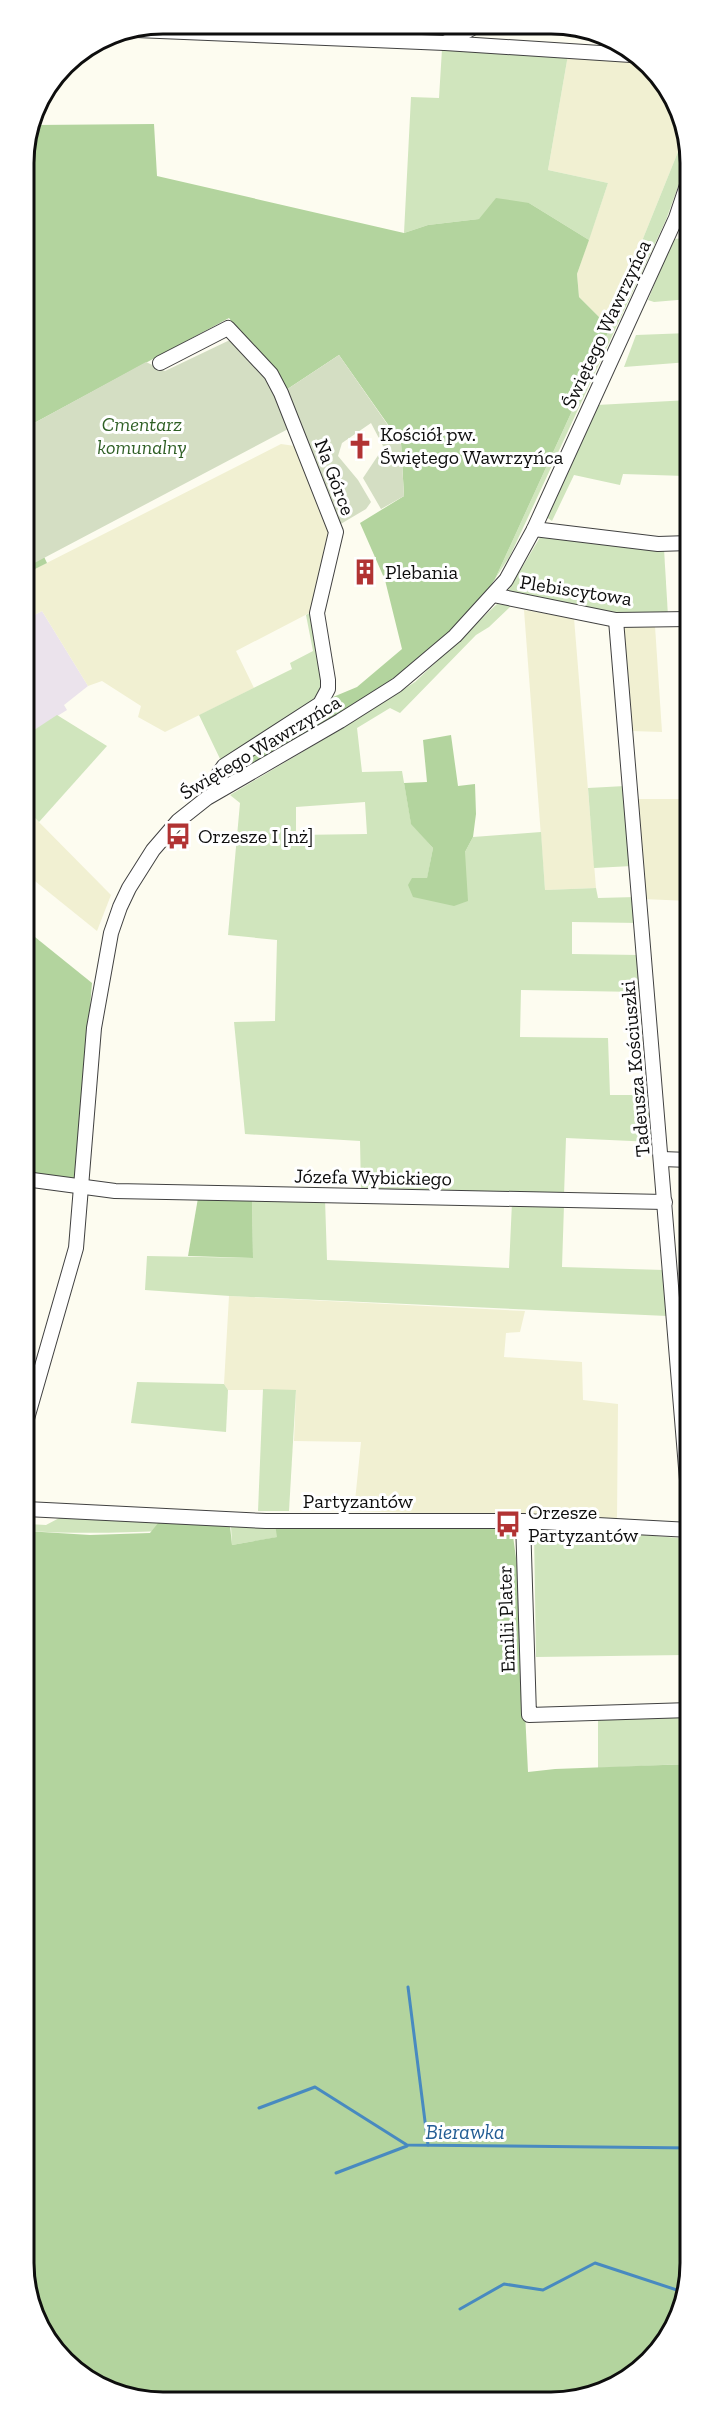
<svg xmlns="http://www.w3.org/2000/svg" width="715" height="2426" font-family="'Zilla Slab',serif">
	<style>
		.industrial { fill: #ebe3ec }
		.farmland { fill: #f1f0d2 }
		.green { fill: #d0e5bd; fill-rule: evenodd }
		.forest { fill: #b3d49e }
		.cemetery { fill: #d4dec3 }
		.lines { fill: none; stroke-linecap: round; stroke-linejoin: round }
		.stream { stroke: #488ac0; stroke-width: 3 }
		.minor-casing { stroke: #414141; stroke-width: 16 }
		.minor { stroke: #fff; stroke-width: 14 }
		.labels { text-anchor: middle; dominant-baseline: central; stroke-width: 6; stroke-linejoin: round; paint-order: stroke }
		.street-label { font-size: 20px; fill: #0e0e0e; stroke: #fff }
		.park-label { font-size: 20px; font-style: italic; fill: #2e5f24; stroke: #fff }
		.poi-label { font-size: 20px; fill: #0e0e0e; stroke: #fff; text-anchor: start }
		.water-label { font-size: 21px; font-style: italic; fill: #235d94; stroke: #fff }
		.rim { fill: none; stroke: #0e0e0e; stroke-width: 3 }
	</style>
	<rect width="100%" height="100%" fill="#fdfcf0"/>
	<polygon class="industrial" points="42,611 88,686 64,705 67,710 25,736 25,620"/>
	<g class="farmland">
		<polygon points="568,55 638,59 650,65 686,132 640,246 610,328 579,297 577,274 608,183 548,170"/>
		<polygon points="281,444 295,446 328,522 330,536 315,610 236,651 254,688 165,732 138,717 141,706 102,681 88,686 42,611 25,620 25,574"/>
		<polygon points="524,610 574,618 596,888 545,890"/>
		<polygon points="628,626 655,626 662,732 631,731 622,630"/>
		<polygon points="635,799 689,799 689,901 643,899"/>
		<polygon points="25,808 111,895 97,931 25,873"/>
		<polygon points="678,1291 690,1291 690,1365 685,1365"/>
		<polygon points="229,1296 525,1311 520,1332 506,1333 504,1357 582,1362 583,1400 618,1404 617,1520 354,1511 361,1442 294,1441 296,1390 228,1390 224,1384"/>
	</g>
	<g class="green">
		<polygon points="442,49 568,55 548,170 608,183 589,240 529,203 479,219 428,225 404,233 411,97 439,98"/>
		<polygon points="686,132 688,137 688,159 666,220 510,556 495,579 610,328 640,246"/>
		<polygon points="688,238 689,299 654,302 648,300 673,239"/>
		<polygon points="689,333 689,362 624,367 636,335"/>
		<polygon points="689,400 689,460 684,461 685,476 623,474 620,485 574,475 552,521 545,516 597,405"/>
		<polygon points="542,534 664,549 668,616 617,616 508,591"/>
		<path d="M497,604L511,606L489,627L476,635L400,713L390,708L357,728L362,772L402,771L411,823L433,848L427,879L413,897L465,852L473,837L541,832L545,890L596,888L598,898L636,897L639,923L572,922V954L639,955L641,992L521,990L520,1037L608,1038L610,1095H651L653,1142L566,1138L564,1195L361,1189L360,1141L245,1134L234,1022L275,1021L277,940L228,935L240,803L230,795L346,726L415,682ZM365,802L367,834L296,835V807Z"/>
		<polygon points="315,610 323,690 314,703 222,763 199,715 292,669 290,663 313,651 306,615"/>
		<polygon points="57,715 107,746 39,822 25,808 25,736"/>
		<polygon points="625,786 632,866 594,868 588,788"/>
		<polygon points="252,1198 325,1199 327,1260 509,1268 512,1202 564,1205 562,1267 664,1270 667,1316 230,1296 145,1290 147,1256 253,1258"/>
		<polygon points="137,1382 224,1384 228,1390 226,1432 131,1423"/>
		<polygon points="263,1389 296,1390 289,1511 258,1511"/>
		<path d="M63,1516L275,1524L278,1537L232,1545L231,1526C160,1532 97,1535 26,1531V1521L28,1524L46,1525Z"/>
		<polygon points="540,1526 690,1539 690,1703 685,1703 684,1655 536,1657 534,1532"/>
		<polygon points="683,1713 684,1764 598,1768 598,1716"/>
	</g>
	<g class="forest">
		<path d="M33,119L34,125L154,124L157,176L404,233L428,225L479,219L496,198L529,203L589,240L577,274L579,297L610,328L495,579C488,589 481,600 473,609C412,678 321,723 243,769L242,760L322,710L333,697L357,687L402,649L385,580L360,523L404,496L401,443L339,355L283,392L229,318L25,428L24,155Z"/>
		<polygon points="25,517 47,563 25,574"/>
		<polygon points="451,735 458,786 475,784 476,814 473,837 465,852 468,901 454,906 413,897 408,885 412,878 427,878 433,848 411,824 404,783 427,782 423,740"/>
		<polygon points="25,929 92,983 76,1184 25,1184"/>
		<polygon points="198,1198 252,1198 253,1258 188,1256"/>
		<polygon points="159,1522 230,1526 232,1545 277,1537 275,1524 498,1526 513,1536 518,1573 528,1772 555,1769 690,1764 691,2271 680,2315 656,2355 578,2399 136,2399 65,2361 27,2289 26,1531 90,1535 150,1533"/>
	</g>
	<g class="cemetery">
		<polygon points="232,339 267,376 290,428 25,568 25,428 146,362 165,371"/>
		<polygon points="339,355 401,444 404,496 381,509 363,478 381,451 383,446 371,423 342,443 338,456 358,480 371,502 366,509 339,525 283,392"/>
	</g>
	<g class="lines">
		<g class="stream">
			<polyline points="408,1987 428,2145"/>
			<polyline points="259,2108 315,2087 407,2145 691,2148"/>
			<polyline points="336,2173 407,2146"/>
			<polyline points="460,2309 504,2284 543,2290 595,2263 686,2293"/>
		</g>
		<g class="minor-casing">
			<g id="minor">
				<polyline points="136,30 445,43 476,26"/>
				<polyline points="445,43 631,55"/>
				<polyline points="160,363 228,328 271,374 281,393 336,532 317,613 328,680 328,689 320,704 224,766 219,773 223,788"/>
				<polyline points="534,529 658,544 689,543"/>
				<polyline points="493,595 616,620 689,619"/>
				<polyline points="616,620 690,1516"/>
				<polyline points="662,1159 689,1160"/>
				<polyline points="25,1179 115,1191 665,1202"/>
				<polyline points="26,1422 76,1248 94,1028 111,933 120,907 129,888 153,850 178,821 207,798 340,721 397,685 455,636 506,580 534,529 676,218 688,182"/>
				<polyline points="26,1509 266,1521 523,1521 690,1530"/>
				<polyline points="523,1521 529,1715 690,1710"/>
			</g>
		</g>
		<use href="#minor" class="minor"/>
	</g>
	<defs>
		<g id="church-bare" transform="scale(2.07)"><path d="M-1.2-6h2.4v3.5h3.3v2.4h-3.3V6h-2.4V-.1h-3.3v-2.4h3.3Z" fill="#b13333" stroke="#fff" stroke-width="2.5" paint-order="stroke"/></g>
		<g id="building-bare" transform="scale(2.07)"><path d="M-4-6H4V6H1V3H-1V6H-4ZM-2.5-4.3h1.7v1.8h-1.7ZM.8-4.3h1.7v1.8H.8ZM-2.5-1h1.7V.8h-1.7ZM.8-1h1.7V.8H.8Z" fill="#b13333" stroke="#fff" stroke-width="2.5" paint-order="stroke"/></g>
		<g id="bus-bare" transform="scale(2.07)"><path d="M-5-6H5V4H4V6H2V4H-2V6H-4V4H-5ZM-3.5-4V0h7V-4ZM-3.5 1.2v1.5H-2V1.2ZM2 1.2v1.5H3.5V1.2Z" fill="#b13333" stroke="#fff" stroke-width="2.5" paint-order="stroke"/></g>
	</defs>
	<g fill-rule="evenodd">
		<use href="#church-bare" x="360" y="446"/>
		<use href="#building-bare" x="365" y="572"/>
		<use href="#bus-bare" x="178" y="836"/>
		<use href="#bus-bare" x="508" y="1524"/>
	</g>
	<g class="labels">
		<g class="street-label">
			<text transform="translate(606 324) rotate(-65)">Świętego Wawrzyńca</text>
			<text transform="translate(335 477) rotate(69)">Na Górce</text>
			<text transform="translate(576 590) rotate(9)">Plebiscytowa</text>
			<text transform="translate(260 747) rotate(-31)">Świętego Wawrzyńca</text>
			<text transform="translate(635 1069) rotate(-95)">Tadeusza Kościuszki</text>
			<text transform="translate(373 1177) rotate(1)">Józefa Wybickiego</text>
			<text x="358" y="1501">Partyzantów</text>
			<text transform="translate(506 1619) rotate(-92)">Emilii Plater</text>
		</g>
		<g class="park-label">
			<text x="142" y="424">Cmentarz<tspan x="142" dy="23">komunalny</tspan></text>
		</g>
		<g class="poi-label">
			<text x="380" y="434">Kościół pw.<tspan x="380" dy="23">Świętego Wawrzyńca</tspan></text>
			<text x="385" y="572">Plebania</text>
			<text x="198" y="836">Orzesze I [nż]</text>
			<text x="528" y="1512">Orzesze<tspan x="528" dy="23">Partyzantów</tspan></text>
		</g>
		<g class="water-label">
			<text x="465" y="2131">Bierawka</text>
		</g>
	</g>
	<path d="M0 0H715V2426H0ZM163 34H551A129 129 0 0 1 680 163V2263A129 129 0 0 1 551 2392H163A129 129 0 0 1 34 2263V163A129 129 0 0 1 163 34Z" fill="#fff" fill-rule="evenodd"/>
	<path class="rim" d="M163 34H551A129 129 0 0 1 680 163V2263A129 129 0 0 1 551 2392H163A129 129 0 0 1 34 2263V163A129 129 0 0 1 163 34Z"/>
</svg>
